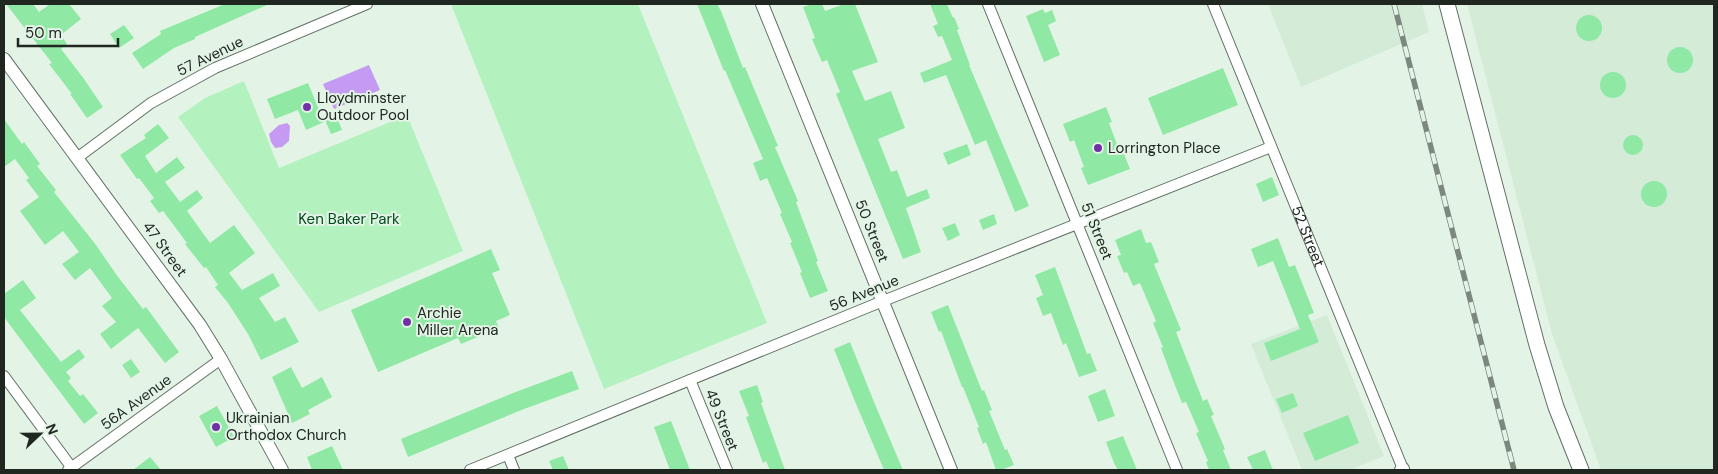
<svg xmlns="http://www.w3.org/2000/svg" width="1718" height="474" font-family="'DM Sans',sans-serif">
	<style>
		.built { fill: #d3ebd7 }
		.green { fill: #b3f2bf }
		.water { fill: #c49af2 }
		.building { fill: #8fe9a4 }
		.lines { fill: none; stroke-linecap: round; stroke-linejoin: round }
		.minor-casing { stroke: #617064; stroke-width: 12 }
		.tertiary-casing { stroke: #617064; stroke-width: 14 }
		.secondary-casing { stroke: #617064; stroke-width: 17 }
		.minor { stroke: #fff; stroke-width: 10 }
		.tertiary { stroke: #fff; stroke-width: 12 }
		.secondary { stroke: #fff; stroke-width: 15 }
		.rail-casing { stroke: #7c887e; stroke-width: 5.5 }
		.rail { stroke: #e3f4e6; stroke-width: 4; stroke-dasharray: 11; stroke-linecap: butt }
		.poi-dot { fill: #7131a5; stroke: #e3f4e6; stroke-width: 2 }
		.labels { text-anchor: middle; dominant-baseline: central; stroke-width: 4; stroke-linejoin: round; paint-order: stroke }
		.street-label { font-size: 15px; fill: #202721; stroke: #e3f4e6 }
		.poi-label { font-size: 15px; fill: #202721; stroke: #e3f4e6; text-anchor: start }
		.park-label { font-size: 15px; fill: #024a1f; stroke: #e3f4e6 }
	</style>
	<rect width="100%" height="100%" fill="#e3f4e6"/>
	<g class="built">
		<polygon points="1268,4 1422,4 1429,32 1301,87"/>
		<polygon points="1467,4 1714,4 1714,470 1601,470 1552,334"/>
		<polygon points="1327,315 1384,456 1350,470 1302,470 1251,344"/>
	</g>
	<g class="green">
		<polygon points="451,4 638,4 767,323 604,389"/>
		<polygon points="244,81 279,168 407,115 463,251 319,312 178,117 205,98"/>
	</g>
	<g class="water">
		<polygon points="369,65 380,90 334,109 323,84"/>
		<polygon points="287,123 290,126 289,141 282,147 275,148 271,142 269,134 279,125"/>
	</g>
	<g class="building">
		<polygon points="6,4 33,4 39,12 50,4 69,4 81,19 61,35 67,44 61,49 84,79 103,107 87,118 70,94 72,94 49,64 52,63"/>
		<polygon points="225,4 269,4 195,37 195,39 174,48 143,69 132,53 161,34 160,31"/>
		<polygon points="697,4 717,4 721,11 743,68 745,67 778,146 775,147 798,201 796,202 818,261 816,262 828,291 810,298 800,273 802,272 790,243 792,242 780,214 782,213 767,178 760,181 753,163 763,159 725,70 724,71"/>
		<polygon points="812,4 822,4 825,11 844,4 855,4 878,62 852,71 865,101 891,91 905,128 878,139 891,172 897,170 907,197 927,189 930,198 906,208 921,252 903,259 836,94 840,92 827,60 822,62 812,39 815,38 803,7"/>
		<polygon points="930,4 947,4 953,18 954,17 959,29 957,30 970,65 969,65 1029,206 1015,212 986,140 975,145 946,75 924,83 920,73 952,60 942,36 938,37 933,26 938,24"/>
		<polygon points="1043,9 1045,13 1052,10 1056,21 1048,25 1060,55 1044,62 1026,16"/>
		<circle cx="1589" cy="28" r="13"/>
		<polygon points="124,25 134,38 119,48 110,34"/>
		<circle cx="1680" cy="60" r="13"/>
		<polygon points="1223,68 1238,105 1163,135 1148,98"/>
		<circle cx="1613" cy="85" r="13"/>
		<polygon points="308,83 324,122 306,130 298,110 275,119 267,99"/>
		<polygon points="1106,107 1112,122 1109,123 1121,155 1124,154 1130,169 1088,185 1081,168 1084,167 1074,140 1070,142 1063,124"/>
		<polygon points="336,115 342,130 331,134 325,120"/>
		<polygon points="4,119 22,144 24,142 40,164 37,166 56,190 54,192 96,245 118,277 143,309 146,307 179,352 165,363 138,328 111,349 100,334 116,322 102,306 112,298 90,268 75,280 62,264 79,252 63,231 45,245 20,211 39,197 26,180 29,178 15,159 4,167"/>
		<polygon points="158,124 169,138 145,156 156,173 177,157 185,168 165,182 180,202 197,190 203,198 187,211 210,243 234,225 255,253 229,273 242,290 273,273 280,286 259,298 275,322 285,317 299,342 261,360 248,334 228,303 215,287 218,285 206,267 204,268 185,244 187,243 163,211 159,213 150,201 154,198 139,178 137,179 120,155 146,138 144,135"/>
		<circle cx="1633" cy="145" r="10"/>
		<polygon points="967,144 971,155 948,165 943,153"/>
		<polygon points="1272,177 1279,195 1263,202 1256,184"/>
		<circle cx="1654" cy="194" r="13"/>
		<polygon points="994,214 997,224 983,230 979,220"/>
		<polygon points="955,223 960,235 948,241 942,228"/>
		<polygon points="1141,229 1146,243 1151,242 1159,262 1154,264 1181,330 1176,332 1203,401 1207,399 1214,415 1211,416 1225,449 1223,450 1231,470 1209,470 1206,462 1208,461 1196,433 1199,432 1186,402 1182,403 1171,375 1161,348 1163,347 1153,323 1156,321 1140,283 1133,286 1127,272 1124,273 1117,256 1121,255 1115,240"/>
		<polygon points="1278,238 1289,267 1295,265 1314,313 1308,315 1319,342 1271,361 1264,343 1300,329 1273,261 1258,267 1251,249"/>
		<polygon points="491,249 500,270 492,273 510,315 496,321 499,328 461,344 458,338 378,372 351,310"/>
		<polygon points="1055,267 1087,354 1090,353 1097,371 1079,377 1066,343 1063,345 1051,313 1043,316 1036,298 1043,295 1035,275"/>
		<polygon points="23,280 36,298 20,310 61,362 79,349 85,357 66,372 71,378 68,381 80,396 83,394 98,413 84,424 4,317 4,294"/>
		<polygon points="948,305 982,391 984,390 992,410 989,411 1005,450 1007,449 1014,465 1001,470 996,470 986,442 983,444 977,428 979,427 963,387 962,387 941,331 939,332 931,312"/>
		<polygon points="850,342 874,402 903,470 884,470 854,399 834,349"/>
		<polygon points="131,359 140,372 131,378 122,365"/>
		<polygon points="291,367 302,388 322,377 332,397 308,410 310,414 292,423 272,377"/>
		<polygon points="572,371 579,389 524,409 408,457 401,439 513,393"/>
		<polygon points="757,385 763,402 761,403 785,470 770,470 766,461 763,463 746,417 749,416 739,391"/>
		<polygon points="1105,389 1115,416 1098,422 1088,396"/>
		<polygon points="1293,393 1298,406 1282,413 1276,399"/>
		<polygon points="217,406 234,437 216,447 199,416"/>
		<polygon points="1348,415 1359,443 1315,461 1303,433"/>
		<polygon points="671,421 678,439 690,470 670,470 654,427"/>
		<polygon points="1123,436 1137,470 1118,470 1114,463 1106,442"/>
		<polygon points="332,446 343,470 312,470 307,457"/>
		<polygon points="1265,450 1273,470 1253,470 1247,457"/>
		<polygon points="563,456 569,470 553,470 549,461"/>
		<polygon points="150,457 161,470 133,470"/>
	</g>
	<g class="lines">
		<g class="minor-casing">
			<g id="minor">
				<polyline points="988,4 1177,470"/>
				<path id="s1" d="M1213,4L1403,469"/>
				<polyline points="77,158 151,103 215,68 367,4"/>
				<polyline points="4,376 72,468"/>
				<polyline points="690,380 727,470"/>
				<polyline points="508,455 514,470"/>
				<polyline points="68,470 221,359"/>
				<polyline points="470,470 883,301 1271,147"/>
			</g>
		</g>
		<g class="tertiary-casing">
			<g id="tertiary">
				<polyline points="762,4 951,470"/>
				<polyline points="4,59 200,325 221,359 282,470"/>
				<polyline points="1401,470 1403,469"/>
			</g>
		</g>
		<g class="secondary-casing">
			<polyline id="secondary" points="1447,4 1537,345 1556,407 1581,470"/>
		</g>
		<use href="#minor" class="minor"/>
		<use href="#tertiary" class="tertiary"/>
		<use href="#secondary" class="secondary"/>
		<g class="rail-casing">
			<polyline id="rail" points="1394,4 1514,470"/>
		</g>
		<use href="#rail" class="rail"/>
	</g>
	<g class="poi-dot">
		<circle cx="307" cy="107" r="5"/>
		<circle cx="1098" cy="148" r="5"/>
		<circle cx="407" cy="322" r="5"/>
		<circle cx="216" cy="427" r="5"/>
	</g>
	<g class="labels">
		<g class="street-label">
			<text transform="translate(210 56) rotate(-26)">57 Avenue</text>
			<text transform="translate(872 231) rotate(68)">50 Street</text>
			<text transform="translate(1097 231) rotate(68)">51 Street</text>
			<text stroke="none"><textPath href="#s1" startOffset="251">52 Street</textPath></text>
			<text transform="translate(165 249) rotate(54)">47 Street</text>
			<text transform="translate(864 293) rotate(-22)">56 Avenue</text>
			<text transform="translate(136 402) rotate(-36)">56A Avenue</text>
			<text transform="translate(722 420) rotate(68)">49 Street</text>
		</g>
		<g class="poi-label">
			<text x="317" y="98">Lloydminster<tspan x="317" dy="17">Outdoor Pool</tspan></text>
			<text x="1108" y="148">Lorrington Place</text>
			<text x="417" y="313">Archie<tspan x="417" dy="17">Miller Arena</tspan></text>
			<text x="226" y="418">Ukrainian<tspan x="226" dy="17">Orthodox Church</tspan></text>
		</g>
		<g class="park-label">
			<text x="349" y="219">Ken Baker Park</text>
		</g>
	</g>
	<rect width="1718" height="474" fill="none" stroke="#202721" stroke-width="10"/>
	<g transform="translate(40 434) rotate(68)" stroke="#e3f4e6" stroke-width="4" paint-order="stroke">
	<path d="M0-4L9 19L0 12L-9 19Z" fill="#202721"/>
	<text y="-8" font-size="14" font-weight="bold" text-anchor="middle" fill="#202721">N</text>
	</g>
	<path d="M18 38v8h100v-8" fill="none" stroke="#202721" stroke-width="2.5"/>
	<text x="25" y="38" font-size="15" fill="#202721" stroke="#e3f4e6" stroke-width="4" paint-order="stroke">50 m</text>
</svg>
